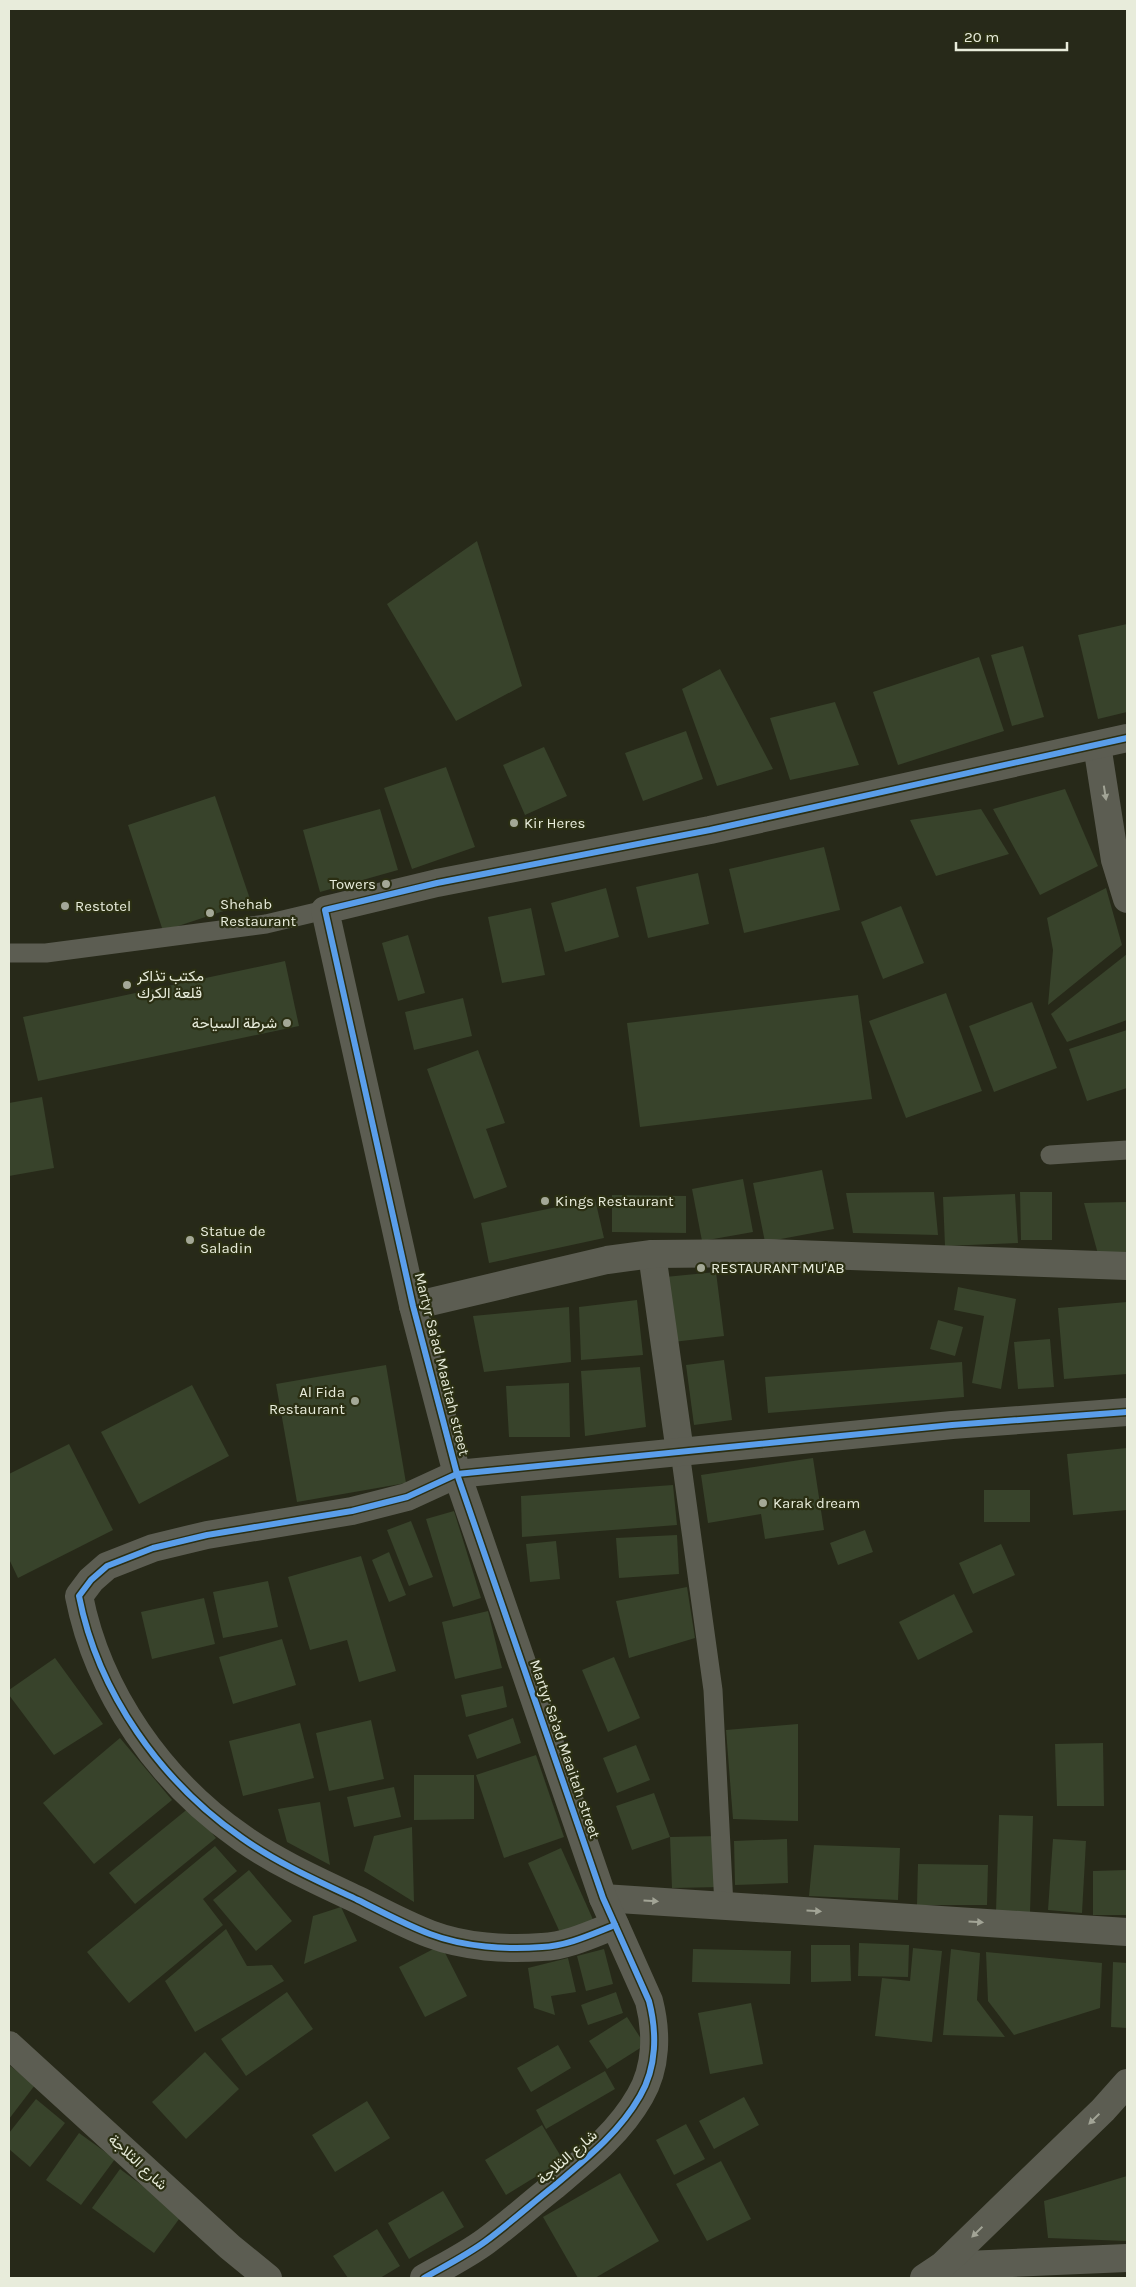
<svg xmlns="http://www.w3.org/2000/svg" width="1136" height="2287" font-family="Karla,Vazirmatn,sans-serif">
	<style>
		.building { fill: #38432b }
		.lines { fill: none; stroke-linecap: round; stroke-linejoin: round }
		.service { stroke: #5c5d52; stroke-width: 19 }
		.minor { stroke: #5c5d52; stroke-width: 28 }
		.cycleway-casing { stroke: #2b2f13; stroke-width: 9 }
		.cycleway { stroke: #5a9eea; stroke-width: 6 }
		.oneway { fill: #a2a496 }
		.poi-dot { fill: #a4a897; stroke: #2b2f13; stroke-width: 2 }
		.labels { text-anchor: middle; dominant-baseline: central; stroke-width: 4.5; stroke-linejoin: round; paint-order: stroke }
		.poi-label { font-size: 15px; fill: #e8ecdb; stroke: #2b2f13; text-anchor: start }
		.street-label { font-size: 15px; fill: #e8ecdb; stroke: #2b2f13 }
	</style>
	<rect width="100%" height="100%" fill="#272919"/>
	<g class="building">
		<polygon points="477,541 522,686 456,721 387,604"/>
		<polygon points="1127,624 1127,712 1098,719 1078,635"/>
		<polygon points="1023,646 1044,717 1012,726 991,655"/>
		<polygon points="979,657 1004,731 898,765 873,692"/>
		<polygon points="720,669 773,769 717,786 682,689"/>
		<polygon points="835,702 859,765 790,780 770,718"/>
		<polygon points="686,731 703,779 643,801 625,753"/>
		<polygon points="544,747 567,796 525,815 503,765"/>
		<polygon points="446,767 475,847 412,869 384,788"/>
		<polygon points="1065,789 1098,866 1040,895 993,809"/>
		<polygon points="215,796 251,902 163,931 128,825"/>
		<polygon points="380,809 398,870 320,892 303,830"/>
		<polygon points="981,809 1009,854 936,876 910,820"/>
		<polygon points="824,847 840,910 744,933 729,869"/>
		<polygon points="698,873 709,924 648,938 636,887"/>
		<polygon points="606,888 619,937 565,952 551,903"/>
		<polygon points="1106,888 1122,945 1048,1005 1053,950 1047,918"/>
		<polygon points="901,906 924,963 883,979 861,922"/>
		<polygon points="531,908 545,975 502,983 488,917"/>
		<polygon points="408,935 425,993 398,1001 382,943"/>
		<polygon points="1127,954 1127,1020 1067,1042 1051,1014"/>
		<polygon points="285,961 299,1026 38,1081 23,1017"/>
		<polygon points="946,993 982,1091 906,1118 869,1021"/>
		<polygon points="858,995 872,1099 640,1127 627,1023"/>
		<polygon points="463,998 472,1036 414,1050 405,1012"/>
		<polygon points="1032,1002 1057,1068 994,1092 969,1026"/>
		<polygon points="1127,1030 1127,1088 1087,1101 1069,1049"/>
		<polygon points="478,1050 505,1123 486,1129 507,1187 474,1199 427,1069"/>
		<polygon points="42,1097 54,1168 9,1176 9,1103"/>
		<polygon points="822,1170 834,1229 765,1242 753,1183"/>
		<polygon points="743,1179 753,1232 702,1241 692,1189"/>
		<polygon points="934,1192 938,1235 853,1233 846,1193"/>
		<polygon points="1020,1192 1052,1192 1052,1240 1021,1240"/>
		<polygon points="1015,1194 1018,1243 945,1246 943,1197"/>
		<polygon points="612,1195 686,1196 686,1233 612,1232"/>
		<polygon points="595,1199 604,1238 489,1263 481,1223"/>
		<polygon points="1127,1202 1127,1254 1098,1254 1084,1203"/>
		<polygon points="716,1272 724,1336 673,1342 665,1277"/>
		<polygon points="958,1287 1016,1299 1001,1389 972,1383 984,1316 954,1310"/>
		<polygon points="637,1300 643,1355 581,1360 579,1307"/>
		<polygon points="1127,1302 1127,1374 1064,1379 1058,1308"/>
		<polygon points="569,1307 571,1362 484,1372 473,1316"/>
		<polygon points="938,1320 963,1327 955,1356 930,1349"/>
		<polygon points="1050,1339 1054,1387 1018,1389 1014,1342"/>
		<polygon points="724,1360 732,1420 694,1425 686,1365"/>
		<polygon points="962,1362 964,1397 768,1413 765,1377"/>
		<polygon points="386,1365 406,1483 297,1502 276,1384"/>
		<polygon points="640,1367 646,1427 585,1436 581,1371"/>
		<polygon points="569,1383 570,1437 509,1437 506,1386"/>
		<polygon points="192,1385 229,1456 139,1504 101,1432"/>
		<polygon points="69,1444 113,1530 18,1578 9,1559 9,1474"/>
		<polygon points="1127,1448 1127,1510 1073,1515 1067,1454"/>
		<polygon points="813,1458 824,1530 765,1539 761,1514 708,1523 701,1475"/>
		<polygon points="673,1485 677,1525 522,1537 521,1496"/>
		<rect x="984" y="1490" width="46" height="32"/>
		<polygon points="454,1511 481,1598 453,1607 426,1519"/>
		<polygon points="411,1521 433,1577 409,1586 387,1530"/>
		<polygon points="865,1530 873,1552 838,1565 830,1543"/>
		<polygon points="677,1535 679,1574 619,1578 616,1538"/>
		<polygon points="556,1541 560,1579 530,1582 526,1544"/>
		<polygon points="1001,1544 1015,1575 973,1594 959,1563"/>
		<polygon points="389,1552 406,1595 389,1602 372,1560"/>
		<polygon points="361,1556 396,1671 359,1682 347,1640 310,1650 288,1577"/>
		<polygon points="268,1581 278,1627 223,1638 213,1592"/>
		<polygon points="687,1587 695,1638 629,1658 616,1601"/>
		<polygon points="954,1594 973,1632 918,1660 899,1622"/>
		<polygon points="204,1598 215,1644 152,1659 141,1612"/>
		<polygon points="488,1611 502,1668 455,1679 442,1622"/>
		<polygon points="282,1639 296,1685 233,1704 219,1657"/>
		<polygon points="614,1657 640,1718 608,1732 582,1670"/>
		<polygon points="55,1658 103,1724 54,1755 9,1695 9,1690"/>
		<polygon points="503,1686 507,1707 466,1717 461,1695"/>
		<polygon points="513,1718 521,1743 477,1759 468,1735"/>
		<polygon points="371,1720 384,1779 329,1791 316,1733"/>
		<polygon points="300,1723 314,1778 243,1796 229,1741"/>
		<polygon points="798,1724 798,1821 733,1819 726,1730"/>
		<polygon points="120,1738 172,1800 94,1864 43,1803"/>
		<polygon points="1103,1743 1104,1806 1057,1806 1055,1744"/>
		<polygon points="636,1745 650,1780 617,1793 603,1758"/>
		<polygon points="536,1755 564,1837 504,1858 476,1775"/>
		<polygon points="414,1775 474,1775 474,1819 414,1820"/>
		<polygon points="394,1787 401,1817 354,1827 347,1797"/>
		<polygon points="654,1793 670,1837 632,1850 616,1806"/>
		<polygon points="320,1802 330,1865 287,1842 278,1809"/>
		<polygon points="190,1807 216,1838 135,1904 109,1873"/>
		<polygon points="999,1815 1033,1816 1030,1912 996,1911"/>
		<polygon points="412,1827 414,1902 364,1871 374,1836"/>
		<polygon points="719,1836 721,1887 672,1888 670,1837"/>
		<polygon points="787,1839 788,1883 735,1885 734,1841"/>
		<polygon points="1053,1839 1086,1841 1082,1913 1048,1910"/>
		<polygon points="814,1845 900,1848 898,1900 809,1896"/>
		<polygon points="215,1846 237,1871 203,1899 223,1925 129,2003 87,1952"/>
		<polygon points="561,1848 595,1924 563,1939 528,1863"/>
		<polygon points="918,1864 988,1865 987,1905 917,1905"/>
		<polygon points="249,1870 292,1921 256,1951 213,1900"/>
		<polygon points="1127,1870 1127,1915 1093,1915 1093,1871"/>
		<polygon points="341,1907 357,1941 304,1964 313,1916"/>
		<polygon points="226,1929 247,1966 272,1965 284,1981 195,2032 165,1981"/>
		<polygon points="859,1943 909,1945 908,1977 858,1976"/>
		<polygon points="441,1945 467,1996 425,2017 399,1967"/>
		<polygon points="811,1945 850,1945 851,1981 811,1982"/>
		<polygon points="913,1948 942,1951 932,2042 875,2036 882,1978 910,1981"/>
		<polygon points="604,1949 613,1984 586,1991 577,1956"/>
		<polygon points="693,1949 791,1951 790,1984 692,1982"/>
		<polygon points="951,1949 980,1953 977,2000 1005,2037 943,2035"/>
		<polygon points="986,1952 1102,1963 1100,2008 1014,2035 988,2001"/>
		<polygon points="568,1958 576,1992 551,1996 555,2015 534,2008 528,1968"/>
		<polygon points="1113,1962 1127,1963 1127,2028 1111,2027"/>
		<polygon points="287,1992 313,2029 246,2076 221,2039"/>
		<polygon points="616,1992 623,2013 588,2025 581,2005"/>
		<polygon points="751,2003 763,2064 710,2074 698,2013"/>
		<polygon points="627,2017 645,2045 607,2069 589,2041"/>
		<polygon points="558,2045 571,2068 531,2092 517,2068"/>
		<polygon points="205,2052 239,2089 186,2139 152,2102"/>
		<polygon points="9,2065 35,2085 9,2119"/>
		<polygon points="605,2071 615,2089 546,2129 536,2110"/>
		<polygon points="744,2097 759,2125 714,2149 699,2121"/>
		<polygon points="36,2099 65,2123 30,2167 9,2149 9,2133"/>
		<polygon points="367,2101 390,2138 335,2172 312,2135"/>
		<polygon points="686,2124 705,2159 674,2175 656,2140"/>
		<polygon points="542,2125 563,2160 506,2195 485,2160"/>
		<polygon points="79,2133 115,2159 81,2205 46,2180"/>
		<polygon points="721,2161 751,2219 707,2241 676,2184"/>
		<polygon points="120,2169 182,2215 154,2253 92,2208"/>
		<polygon points="620,2173 659,2241 595,2278 578,2278 543,2217"/>
		<polygon points="1127,2176 1127,2241 1048,2238 1044,2201"/>
		<polygon points="443,2191 464,2227 409,2259 388,2223"/>
		<polygon points="377,2229 400,2266 380,2278 348,2278 333,2256"/>
	</g>
	<g class="lines">
		<g class="service">
			<polyline points="9,953 46,953 266,924 325,910"/>
			<polyline points="1050,1155 1127,1150"/>
			<polyline points="680,1452 713,1690 724,1906"/>
		</g>
		<g class="minor">
			<polyline points="1097,745 1115,860 1127,899"/>
			<polyline points="652,1254 680,1452"/>
			<polyline points="413,1306 607,1260 652,1254 768,1253 1127,1266"/>
			<polyline points="603,1898 1127,1932"/>
			<path d="M615,1925C592,1934 567,1946 542,1947C507,1950 464,1947 430,1934C406,1925 382,1912 358,1900C320,1882 277,1863 242,1838C161,1782 98,1693 79,1596L91,1580L107,1566L153,1548L207,1535L352,1511L407,1497L457,1474L952,1425L1127,1412"/>
			<polyline points="9,2045 230,2247 268,2278"/>
			<polyline points="942,2266 1127,2258"/>
			<path d="M424,2278C445,2266 467,2255 486,2241C509,2224 531,2204 554,2186C586,2159 619,2133 640,2096C657,2067 657,2032 649,2001L603,1898L457,1474L413,1306L325,910L437,883L710,830L1127,738"/>
			<polyline points="924,2278 942,2266 1103,2110 1127,2083"/>
		</g>
		<g class="cycleway-casing">
			<g id="cycleway">
				<path d="M615,1925C592,1934 567,1946 542,1947C507,1950 464,1947 430,1934C406,1925 382,1912 358,1900C320,1882 277,1863 242,1838C161,1782 98,1693 79,1596L91,1580L107,1566L153,1548L207,1535L352,1511L407,1497L457,1474L952,1425L1127,1412"/>
				<path d="M424,2278C445,2266 467,2255 486,2241C509,2224 531,2204 554,2186C586,2159 619,2133 640,2096C657,2067 657,2032 649,2001L603,1898L457,1474L413,1306L325,910L437,883L710,830L1127,738"/>
			</g>
		</g>
		<use href="#cycleway" class="cycleway"/>
	</g>
	<defs><path id="oneway-solid" d="M-6-.8H1V-3.2L6.5 0L1 3.2V.8H-6Z" transform="scale(1.25)"/></defs>
	<g class="oneway">
		<use href="#oneway-solid" transform="translate(1105 793) rotate(81)"/>
		<use href="#oneway-solid" transform="translate(651 1901) rotate(4)"/>
		<use href="#oneway-solid" transform="translate(814 1911) rotate(3)"/>
		<use href="#oneway-solid" transform="translate(976 1922) rotate(4)"/>
		<use href="#oneway-solid" transform="translate(1094 2119) rotate(136)"/>
		<use href="#oneway-solid" transform="translate(977 2232) rotate(136)"/>
	</g>
	<g class="poi-dot">
		<circle cx="514" cy="823" r="5"/>
		<circle cx="386" cy="884" r="5"/>
		<circle cx="65" cy="906" r="5"/>
		<circle cx="210" cy="913" r="5"/>
		<circle cx="127" cy="985" r="5"/>
		<circle cx="287" cy="1023" r="5"/>
		<circle cx="545" cy="1201" r="5"/>
		<circle cx="190" cy="1240" r="5"/>
		<circle cx="701" cy="1268" r="5"/>
		<circle cx="355" cy="1401" r="5"/>
		<circle cx="763" cy="1503" r="5"/>
	</g>
	<g class="labels">
		<g class="poi-label">
			<text x="524" y="823">Kir Heres</text>
			<text x="376" y="884" text-anchor="end">Towers</text>
			<text x="220" y="904">Shehab<tspan x="220" dy="17">Restaurant</tspan></text>
			<text x="75" y="906">Restotel</text>
			<text x="137" y="976">مكتب تذاكر<tspan x="137" dy="17">قلعة الكرك</tspan></text>
			<text x="277" y="1023" text-anchor="end">شرطة السياحة</text>
			<text x="555" y="1201">Kings Restaurant</text>
			<text x="200" y="1231">Statue de<tspan x="200" dy="17">Saladin</tspan></text>
			<text x="711" y="1268">RESTAURANT MU'AB</text>
			<text x="345" y="1392" text-anchor="end">Al Fida<tspan x="345" dy="17">Restaurant</tspan></text>
			<text x="773" y="1503">Karak dream</text>
		</g>
		<g class="street-label">
			<text transform="translate(442 1364) rotate(76)">Martyr Sa'ad Maaitah street</text>
			<text transform="translate(565 1749) rotate(71)">Martyr Sa'ad Maaitah street</text>
			<text transform="translate(567 2157) rotate(-41)">شارع الثلاجة</text>
			<text transform="translate(138 2162) rotate(43)">شارع الثلاجة</text>
		</g>
	</g>
	<rect width="1136" height="2287" fill="none" stroke="#e8ecdb" stroke-width="20"/>
	<path d="M956 42v8h111v-8" fill="none" stroke="#e8ecdb" stroke-width="2.5"/>
	<text x="964" y="42" font-size="15" fill="#e8ecdb" stroke="#2b2f13" stroke-width="4" paint-order="stroke">20 m</text>
</svg>
